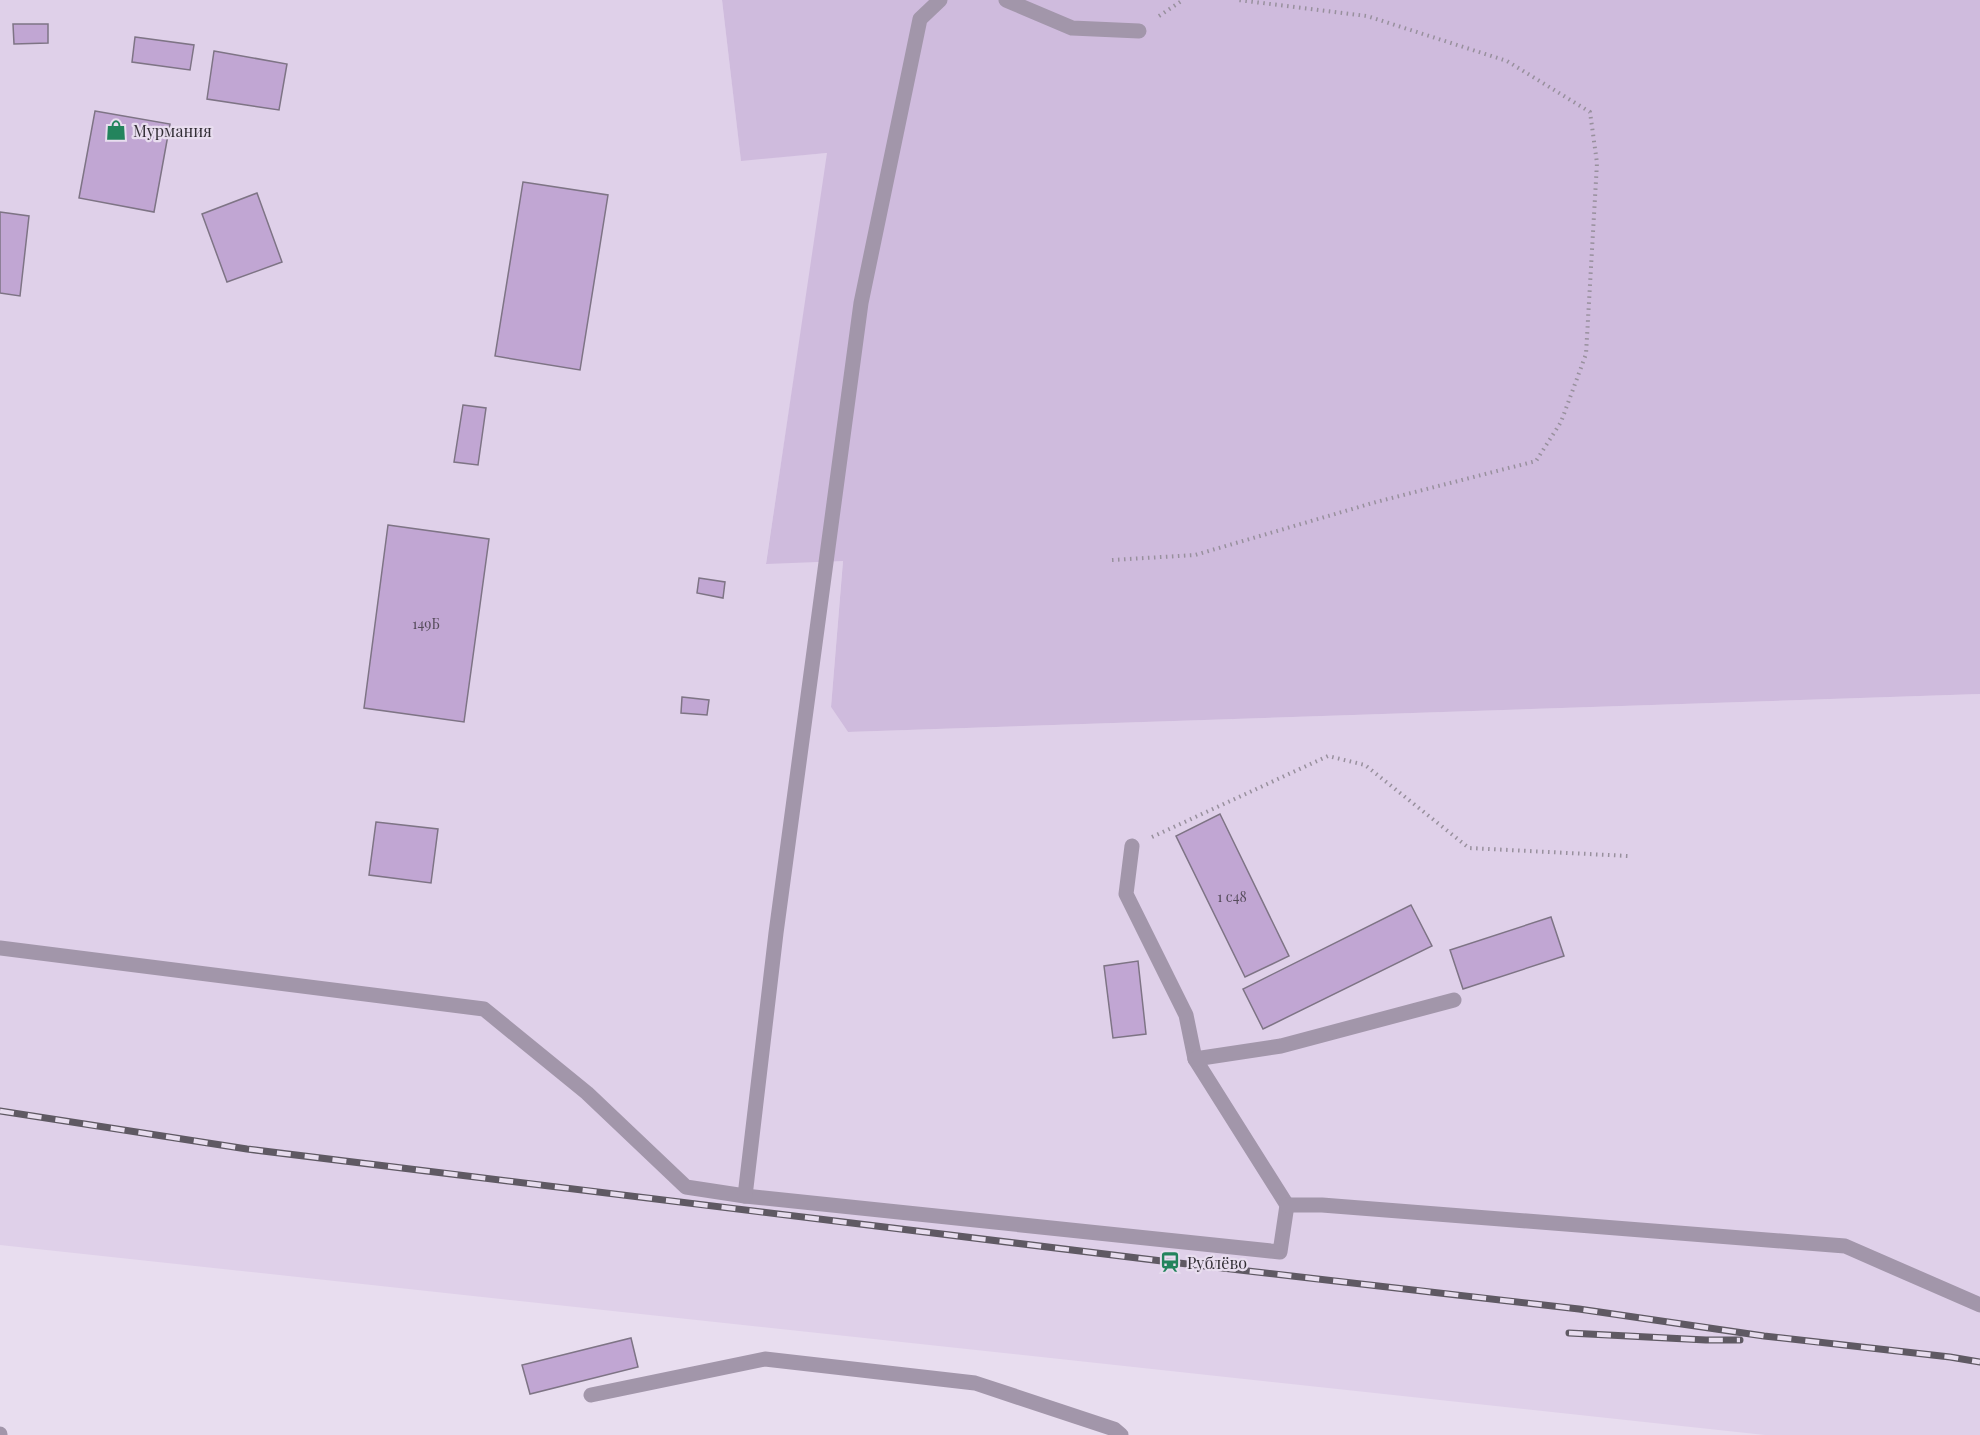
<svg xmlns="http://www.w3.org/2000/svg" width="1980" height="1435" font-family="'Playfair Display',serif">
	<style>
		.built { fill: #dfd0e9 }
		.green { fill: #cfbbdd }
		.building { fill: #c1a6d3; stroke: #7e7485; stroke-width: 1.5 }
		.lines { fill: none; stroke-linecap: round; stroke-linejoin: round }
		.path { stroke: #98909d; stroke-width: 4; stroke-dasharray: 1.5 4.5; stroke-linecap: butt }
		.minor { stroke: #a296aa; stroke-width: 15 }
		.rail-casing { stroke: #5f5963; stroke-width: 7 }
		.rail { stroke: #e8ddef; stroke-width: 4.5; stroke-dasharray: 14; stroke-linecap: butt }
		.labels { text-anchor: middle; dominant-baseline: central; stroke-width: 4.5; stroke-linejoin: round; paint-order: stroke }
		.number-label { font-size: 14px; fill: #564c5c }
		.poi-label { font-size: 16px; fill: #322e35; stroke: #e8ddef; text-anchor: start }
	</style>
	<rect width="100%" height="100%" fill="#e8ddef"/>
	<polygon class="built" points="0,0 722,0 741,160 828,153 766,563 843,560 831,707 848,732 1980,694 1980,1435 1765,1435 0,1245"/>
	<polygon class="green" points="722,0 1980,0 1980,694 848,732 831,707 843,561 766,564 827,153 741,161"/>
	<g class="building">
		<polygon points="13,24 48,24 48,43 14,44"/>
		<polygon points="135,37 194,45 190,70 132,62"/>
		<polygon points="214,51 287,64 279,110 207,99"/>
		<polygon points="95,111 170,124 154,212 79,198"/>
		<polygon points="523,182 608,195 580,370 495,356"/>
		<polygon points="257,193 282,262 227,282 202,214"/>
		<polygon points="0,212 29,216 20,296 0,293"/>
		<polygon points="463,405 486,408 478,465 454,462"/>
		<polygon points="388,525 489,539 464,722 364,708"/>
		<polygon points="699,578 725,582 723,598 697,593"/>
		<polygon points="682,697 709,700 707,715 681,713"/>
		<polygon points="1220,814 1289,956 1245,977 1176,836"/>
		<polygon points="376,822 438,829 431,883 369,875"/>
		<polygon points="1411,905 1432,946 1263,1029 1243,989"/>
		<polygon points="1551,917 1564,956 1463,989 1450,950"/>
		<polygon points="1138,961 1146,1034 1113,1038 1104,966"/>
		<polygon points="631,1338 638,1367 530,1394 522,1365"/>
	</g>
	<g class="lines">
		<g class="path">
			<polyline points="1159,16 1183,0"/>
			<polyline points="1112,560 1195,555 1376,502 1536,461 1561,422 1586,354 1597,163 1590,112 1507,61 1367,16 1238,0"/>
			<polyline points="1152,837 1328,756 1365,765 1469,848 1628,856"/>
		</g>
		<g class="minor">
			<polyline points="1006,0 1072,28 1139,31"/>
			<polyline points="0,948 484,1009 587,1093 686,1187 745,1196 1280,1252 1287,1205 1195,1059 1186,1015 1126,894 1132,846"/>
			<polyline points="1195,1059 1281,1046 1454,1000"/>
			<polyline points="745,1196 776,933 861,303 920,19 940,0"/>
			<polyline points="1287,1205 1322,1205 1845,1246 1980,1305"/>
			<polyline points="591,1395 765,1359 975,1383 1114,1429 1121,1435"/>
			<polyline points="0,1434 0,1435"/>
		</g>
		<g class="rail-casing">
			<g id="rail">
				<polyline points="0,1111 247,1149 1170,1262 1579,1309 1764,1336 1950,1357 1980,1362"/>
				<polyline points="1569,1333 1706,1340 1740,1340"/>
			</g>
		</g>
		<use href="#rail" class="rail"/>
	</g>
	<defs>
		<g id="shop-bare" transform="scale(1.62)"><path d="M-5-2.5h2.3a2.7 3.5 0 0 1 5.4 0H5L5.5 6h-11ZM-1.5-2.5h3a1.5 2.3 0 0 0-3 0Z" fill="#23845d" stroke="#e8ddef" stroke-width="2.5" paint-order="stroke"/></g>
		<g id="station-bare" transform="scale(1.62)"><path d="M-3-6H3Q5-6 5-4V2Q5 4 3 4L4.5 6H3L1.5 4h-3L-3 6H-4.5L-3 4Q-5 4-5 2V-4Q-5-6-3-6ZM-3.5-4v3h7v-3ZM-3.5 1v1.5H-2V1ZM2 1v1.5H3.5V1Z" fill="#23845d" stroke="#e8ddef" stroke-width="2.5" paint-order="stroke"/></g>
	</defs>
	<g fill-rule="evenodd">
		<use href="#shop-bare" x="116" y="130"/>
		<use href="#station-bare" x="1170" y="1262"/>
	</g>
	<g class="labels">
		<g class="number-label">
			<text x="426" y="623">149Б</text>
			<text x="1232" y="896">1 с48</text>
		</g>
		<g class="poi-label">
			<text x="133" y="130">Мурмания</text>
			<text x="1187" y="1262">Рублёво</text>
		</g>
	</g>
</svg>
